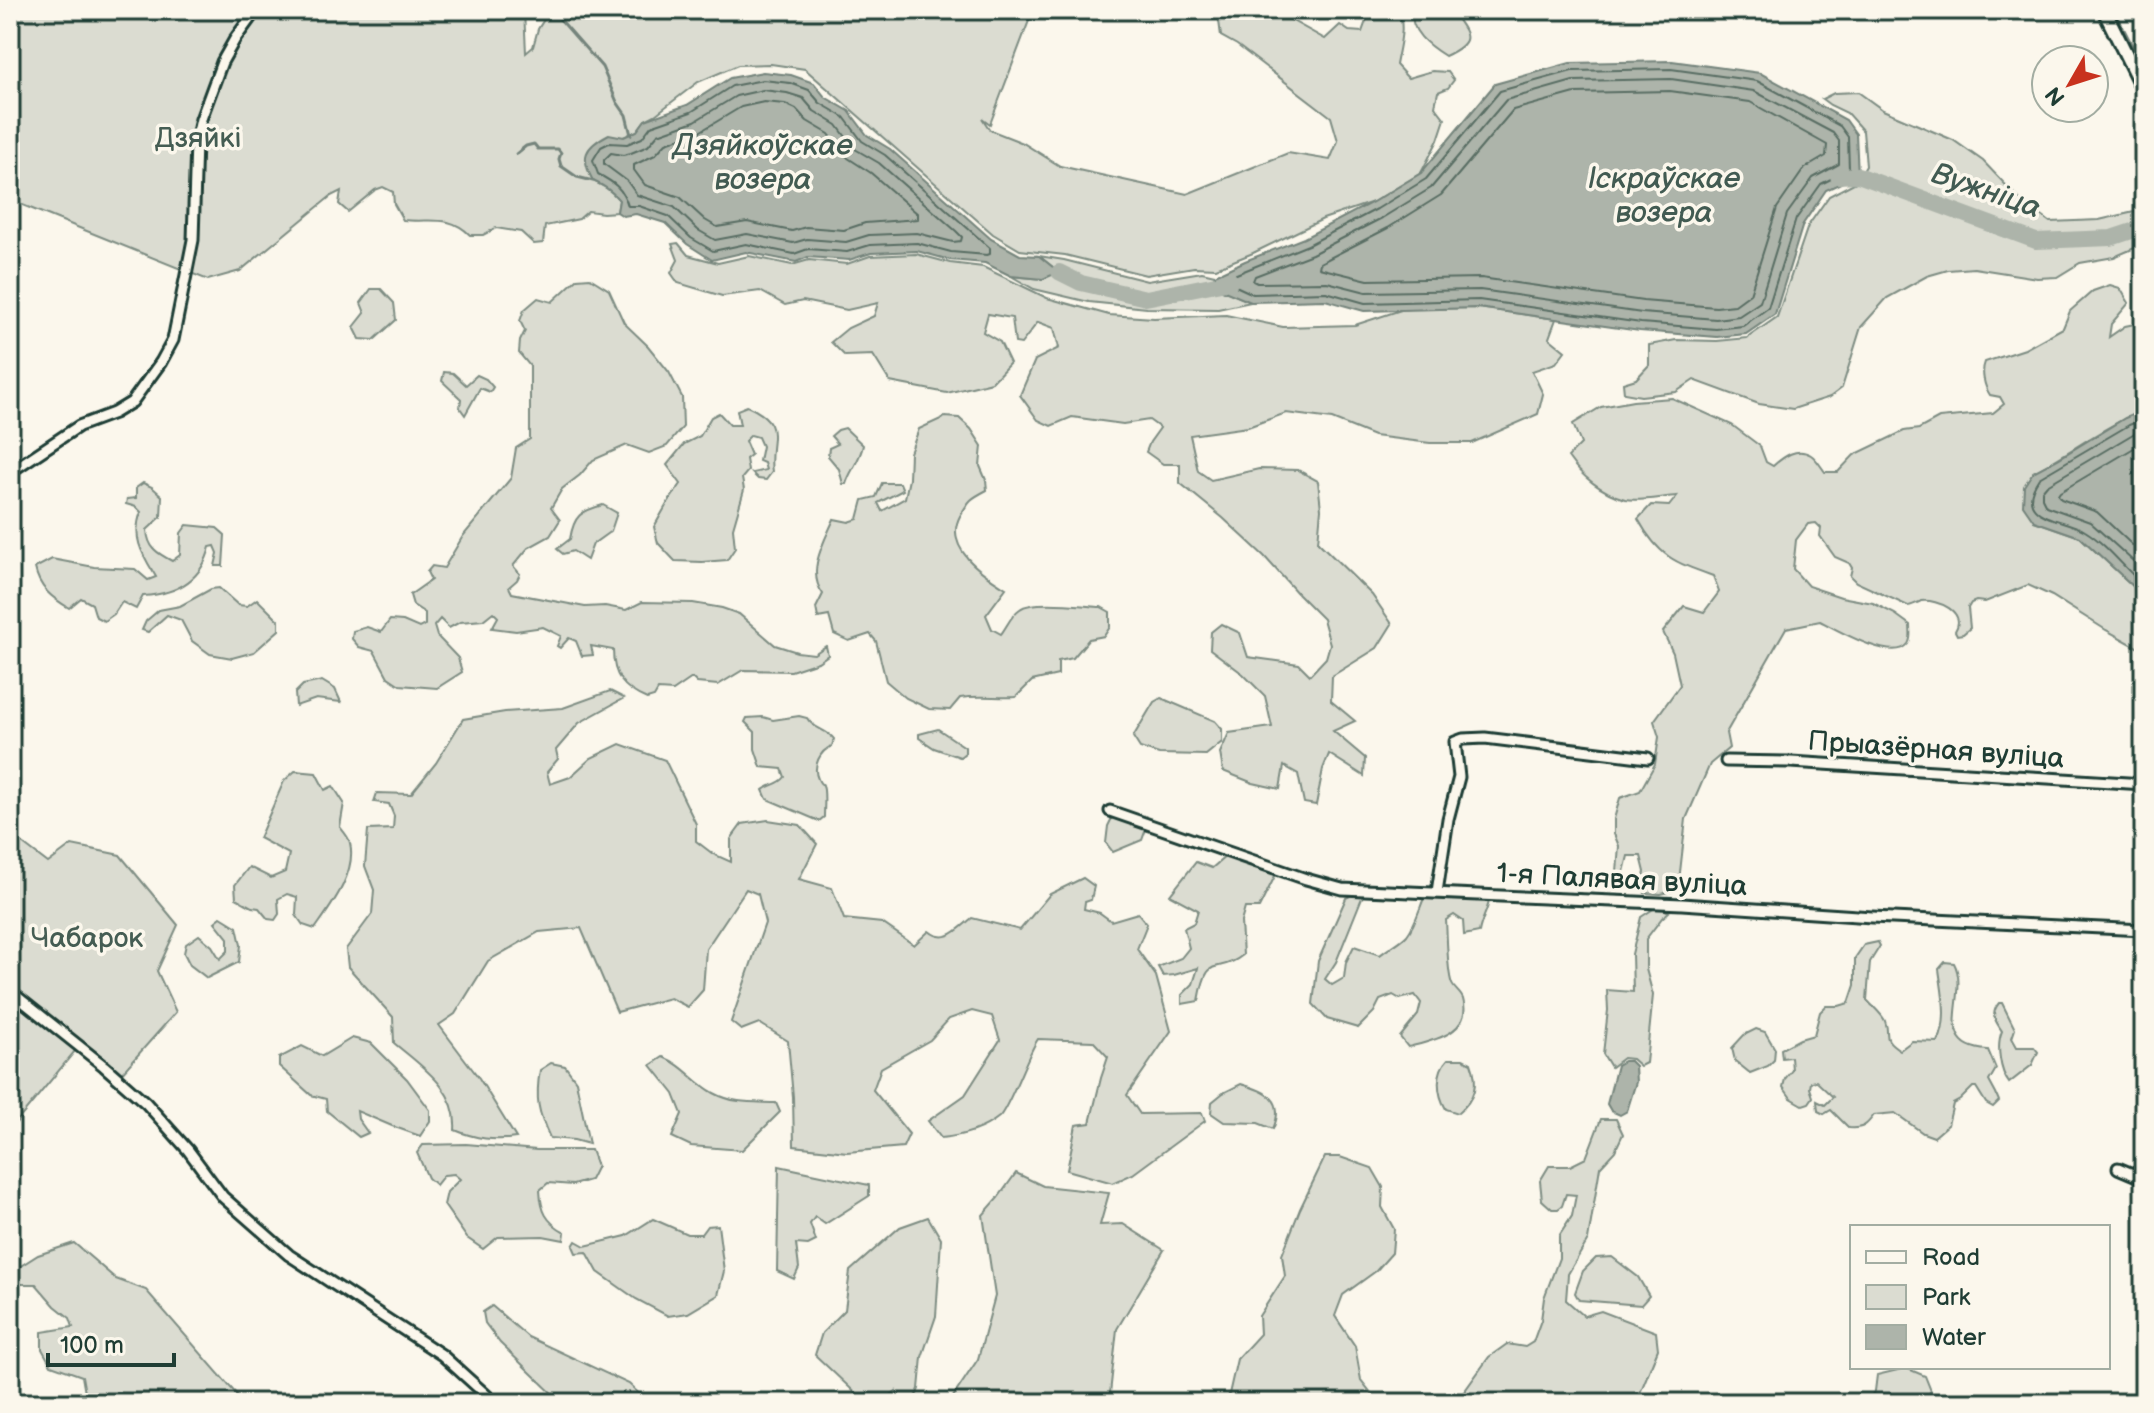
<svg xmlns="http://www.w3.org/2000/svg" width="2154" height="1413" font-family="'Balsamiq Sans',sans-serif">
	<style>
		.green { fill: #dbdcd1; stroke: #7d8c82; stroke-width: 2 }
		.water { fill: #adb4aa; stroke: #74847b; stroke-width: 2 }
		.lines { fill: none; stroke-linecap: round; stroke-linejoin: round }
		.shore { stroke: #586d63; stroke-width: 2 }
		.stream { stroke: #74847b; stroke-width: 3 }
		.river { stroke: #adb4aa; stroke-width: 16 }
		.street-casing { stroke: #1f3d34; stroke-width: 15 }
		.secondary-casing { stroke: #1f3d34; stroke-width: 18 }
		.street { stroke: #fbf7ec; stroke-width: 9 }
		.secondary { stroke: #fbf7ec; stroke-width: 12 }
		.labels { text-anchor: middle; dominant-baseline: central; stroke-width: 7; stroke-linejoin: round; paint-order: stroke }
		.park-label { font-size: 28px; fill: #455d53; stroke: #fbf7ec }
		.street-label { font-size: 28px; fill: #1f3d34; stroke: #fbf7ec }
		.water-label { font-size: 30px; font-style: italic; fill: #425b52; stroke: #fbf7ec }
	</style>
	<rect width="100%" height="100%" fill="#fbf7ec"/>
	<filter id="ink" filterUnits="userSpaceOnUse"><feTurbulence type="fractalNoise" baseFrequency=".0125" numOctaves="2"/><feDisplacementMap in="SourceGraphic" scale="16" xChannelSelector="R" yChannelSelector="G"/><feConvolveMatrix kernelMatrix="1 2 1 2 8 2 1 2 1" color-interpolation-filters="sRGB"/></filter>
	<g filter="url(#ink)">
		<g class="green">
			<path d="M10,10H524L526,53L533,47L538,29L550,10H1033L990,124L982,118L990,130L1023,143L1060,166L1187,194L1288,153L1330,160L1338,141L1331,117L1237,45L1221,36L1219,21L1225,16L1241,21L1250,17L1249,10H1285L1289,19L1325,39L1340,25L1349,31L1362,32L1370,10H1398C1406,26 1399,48 1396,65L1408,78L1432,71L1448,72L1454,80L1448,88L1438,92L1435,106L1445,119L1438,140L1421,173L1373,202L1323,219L1253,253L1216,268L1194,267L1146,275L1065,255L1020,250L993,234L805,69L771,64L738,65L698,82L655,115L645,120L637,131L623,137L593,181C604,186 611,190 619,200L617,212L603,213L588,211L579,219L545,226L543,243L534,244L521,232L496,228L483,235H470C449,214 430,223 403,220L394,204L393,192L383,187L375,190L348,212L339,204L341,191L331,196L240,271L208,280L20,204L10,213Z"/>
			<path d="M1413,10H1451C1467,34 1478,41 1445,56C1429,46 1408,31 1413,10Z"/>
			<polygon points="1858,92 1883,110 1953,140 1983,161 2020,200 2050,222 2099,220 2134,212 2144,202 2144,244 2114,257 2080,263 2057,277 2037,278 1974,268 1948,270 1927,276 1887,298 1861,327 1842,388 1830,397 1793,409 1759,404 1694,380 1676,392 1641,396 1624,393 1623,383 1636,379 1649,365 1649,345 1676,340 1717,341 1747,338 1777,317 1808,226 1829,196 1856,182 1866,166 1863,131 1847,113 1830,105 1822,99 1834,93"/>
			<polygon points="678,243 688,255 718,263 749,256 792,265 809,260 847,264 870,256 916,254 950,263 983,267 1047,298 1109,315 1154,318 1226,315 1283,327 1355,325 1404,309 1478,308 1556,319 1549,338 1565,351 1556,363 1532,371 1543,394 1538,414 1472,443 1430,443 1374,436 1332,419 1286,413 1248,427 1190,435 1198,471 1211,480 1259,469 1298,470 1318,481 1321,509 1318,542 1372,595 1392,624 1377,648 1332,676 1331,701 1355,721 1333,731 1365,758 1364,776 1329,754 1323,769 1316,805 1304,803 1298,774 1284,766 1280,789 1253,783 1223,771 1220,753 1229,733 1272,727 1265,696 1243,674 1210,649 1211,632 1221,624 1240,633 1248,657 1299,664 1310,675 1326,658 1330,644 1323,619 1298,594 1264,556 1223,518 1180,483 1180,464 1163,464 1146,452 1150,442 1160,428 1149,420 1123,424 1072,417 1051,426 1038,420 1020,395 1035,360 1059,348 1054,328 1038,322 1021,344 1015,343 1012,318 988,314 983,332 1000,342 1010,363 992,382 947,393 890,382 873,355 845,356 831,342 848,328 874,316 878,303 847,310 803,301 785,305 760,291 722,296 678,283 671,273 678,260 672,244"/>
			<polygon points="1039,256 1064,260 1147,281 1202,272 1215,275 1213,286 1251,302 1218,309 1147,308 1089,302 1034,289 1011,276 1043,279 1058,271"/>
			<path d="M590,278L609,290L624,323L648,346L669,372L682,397L683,427L667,446L649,453L627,445L593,460L580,475L562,489L551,508L560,520L550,536L528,548L513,566L520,574L517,580L509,587L512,593L585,607L605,606L626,610L642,602L693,603L722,608L739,614L775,645L797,652L814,654L826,646L828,655L818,662L791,671L743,670L718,685L697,683L692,678L673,691L658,690L654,697L647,699C623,689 613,676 613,650L591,646L593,655L582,656L576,641L569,638L560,648L557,646L561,636L543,627L516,631L492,628L498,617L493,612L483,620L460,622L449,628L440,619L434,626L437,636L458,658L462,672L437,688L400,685L388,677L374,651L359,647L352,639L353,631L367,627L381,632L390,620L403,621L419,628L425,625V613L413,605L410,595L431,580L427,572L432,566L444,568L463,536L511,478L516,448L530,439V366L519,353L520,341L525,331L520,321L524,310L538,298L552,302L577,279Z"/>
			<path d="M2110,285L2120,288L2129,303L2111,324L2109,337L2125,326L2144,322V410C2105,426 2071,452 2034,472V521L2080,537L2134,587L2144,589V651L2106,630L2052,596L2028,585L1985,602L1976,601L1971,603L1968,608L1970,628L1963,634L1957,635L1955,631C1967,612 1938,599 1921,601C1920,602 1910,606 1908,606L1856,582L1850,576L1852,568L1849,563L1835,557L1820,536L1821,528L1816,523L1808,524L1796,540L1793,569L1808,586L1841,597L1873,603L1895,614L1910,625C1910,632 1912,638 1908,644C1894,663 1837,630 1820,621L1786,628L1726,733L1729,748L1710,764L1686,819L1678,890L1661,894L1645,893L1641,888L1645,872L1641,856H1628L1623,876L1617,872L1619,846L1614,834V819L1620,798L1640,791L1655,764L1659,737L1654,721L1680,685L1673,653L1663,632L1684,606L1704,612L1719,592L1713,576C1674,562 1659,557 1638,519L1651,505L1669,506L1677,496C1662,497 1638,502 1625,499C1602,493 1581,476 1568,457L1581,444L1573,424L1601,407L1633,401L1672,398L1732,425L1760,446L1766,462L1773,466C1783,457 1797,446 1811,455C1816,458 1822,468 1825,472H1838L1854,455L1904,431L1919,429L1939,418L1993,413L2004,404L2000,397L1990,395C1984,386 1981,372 1985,362L2025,349L2063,328L2070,311L2093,291Z"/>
			<polygon points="371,289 381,289 394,303 396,320 374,340 360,339 354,327 365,313 361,303"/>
			<polygon points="444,372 453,373 466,385 477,375 486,379 493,387 490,392 480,388 465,415 460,408 461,399 442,381"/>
			<path d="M747,406C788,424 767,440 772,472L766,480L758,479L752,473L766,470L764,463L759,461L762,446L758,437L751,435L745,441L751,455L746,459L748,471L742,478L744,490L733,528L735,548L727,560L702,562L675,561L658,543L654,527L667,504L681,484L667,465L684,444L700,436L711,417L719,413L730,425H740L737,410Z"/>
			<path d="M945,417L959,418L971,429L982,446L980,466L986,480L987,490C970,499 970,499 960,516C943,548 983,574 1006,588L986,615L992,629L1001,634C1007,626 1012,614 1020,609C1032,599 1083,606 1101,607L1110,612V627L1104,636L1089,639L1073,658L1058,661V675L1032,681L1016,697C997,698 978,695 960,698L950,710L929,709L906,698L886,681L876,641L870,634L849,641L834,634L829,616L818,618L816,608L823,594C806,572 824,542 834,519L849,522L858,519L863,500L876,497L882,483H900L903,490L878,503L882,511L905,498L909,479L910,453L919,429Z"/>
			<path d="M845,428L863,445C860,461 850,470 846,484H843L839,469L828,456L829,448L838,444L831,436L838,430Z"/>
			<path d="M143,483L152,487L162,496L161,517L147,530C148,548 157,553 172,561L180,555L181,533L187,525L217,528L225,535L223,566H215L218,553L215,546L210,547C202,580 176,594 143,596L136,609L122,602L114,614L104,621L96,617L92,604L81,598L69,608C52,598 39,588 35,568L52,559L94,567L135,569L148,580L156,577C143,555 131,538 141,512L136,507L126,504L127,499L136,498V488Z"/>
			<path d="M603,505L617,513L611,531L593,544L587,560L573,551L563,554L557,549L570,539C574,515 581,511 603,505Z"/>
			<polygon points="219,588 238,605 247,606 257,599 279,621 279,630 254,652 232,658 210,654 192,641 181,620 167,615 148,632 142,630 146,621 159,610 180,606 211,589"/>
			<polygon points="322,681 335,689 341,702 316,699 296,706 295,693 303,685"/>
			<path d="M610,691L624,698L579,723L556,750L558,759L547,772L550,784L570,777L591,758L620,744L665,760L696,824V841L713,854L731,862V839L742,824L768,820L800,825L817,844L799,879L832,888L844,919L882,923L914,945L929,931C946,945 958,929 972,918L1020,930L1050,894L1083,878L1094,886L1091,900L1085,902L1084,909L1100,913L1111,921L1138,913L1147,924L1137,949L1156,976L1171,1031L1127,1095L1140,1114L1202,1113L1205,1121L1133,1174L1113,1183L1067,1170L1076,1125L1090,1123L1101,1078L1108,1057L1093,1041L1038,1039C1028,1053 1008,1110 999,1117C983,1130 961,1136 941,1138L928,1121L965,1095L1000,1040L992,1016L972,1011L949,1019L930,1040L881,1068L873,1090L909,1134L903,1147L847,1152L794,1146L793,1097L788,1041L759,1023L741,1030L731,1022L765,923L758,894L746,889L706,949L703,990L688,1007L670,998L617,1012L581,928L539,932L488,961L455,1014L439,1025L479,1078L516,1138C494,1141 476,1139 455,1130C458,1089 422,1067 394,1043L393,1017L348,967L346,949L372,914L374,890L365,866L368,830L393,829L394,816L389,804L374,802L377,793L411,794L436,763L463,719L505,712L563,708Z"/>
			<polygon points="1161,698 1215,721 1222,729 1222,742 1206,755 1159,754 1140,748 1133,737 1154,702"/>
			<path d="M799,716L807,718C813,729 826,729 834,739L832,746C820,751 812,766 818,779C823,790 822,778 824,790C825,799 824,809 824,817L819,821L767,799L763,790C770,784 779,785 785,777L782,769L761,767L755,749V732L745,722L747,718L763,717L773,720Z"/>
			<polygon points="938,729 965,747 965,753 960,757 934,748 919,738 919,734"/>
			<path d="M295,771L316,773L325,790L333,786L344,803L340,827C343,831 349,837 350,843C357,873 331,906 315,929L303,925L296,915L297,897L287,894L278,899L279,914L275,920L268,919L259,908L252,907L236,898L235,885L249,867L271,878L285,872L289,854L259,838L284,781Z"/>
			<polygon points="1113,816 1138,823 1146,829 1142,840 1113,852 1106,843 1108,826"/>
			<polygon points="10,834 48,863 72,845 120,855 178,925 157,971 176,1012 121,1074 79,1046 10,1130"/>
			<path d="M1226,856L1276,874L1259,908H1245L1241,922L1243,955C1216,977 1208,950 1199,1001L1182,1004V995L1193,984L1198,968L1174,975L1163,976L1158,967L1181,958L1189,948L1184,928L1194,923L1198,910L1170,895L1196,862L1212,868Z"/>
			<path d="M1356,893L1363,895L1336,962L1325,979L1332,985L1344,978L1346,962L1354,946L1380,955C1388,948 1401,942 1407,935C1415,925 1419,910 1424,898L1489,901C1487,912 1481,920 1479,932L1464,935L1463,921L1454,915L1446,920C1447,933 1447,973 1452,984C1454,989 1461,993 1463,999C1473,1034 1431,1041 1408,1047L1400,1037L1418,1015L1421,1003L1415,995L1400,999L1393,995L1380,1000L1374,1012L1358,1028L1327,1019L1313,1004L1318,961L1346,898Z"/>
			<polygon points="1658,906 1669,912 1662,918 1646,939 1646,969 1653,995 1646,1063 1640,1066 1632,1059 1623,1058 1611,1067 1603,1054 1608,1010 1607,990 1633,992 1632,954 1641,917"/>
			<polygon points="221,917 237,927 241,945 239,962 207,978 190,965 184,953 186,944 199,935 212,946 220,959 228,951 228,938 215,922"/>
			<path d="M1878,942L1880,946L1870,962L1867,1000C1872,1006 1882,1014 1885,1021C1891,1036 1880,1037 1900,1050L1912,1041L1938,1042C1949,1020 1942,992 1939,969L1945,962L1954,963C1971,994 1930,1047 1988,1050L1996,1069L1989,1081L1996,1094L1999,1101L1993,1107L1986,1103L1976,1087H1973L1960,1100L1953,1104L1948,1125L1934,1137L1923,1133L1895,1113L1874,1115C1867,1125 1863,1129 1849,1128L1831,1110L1824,1114L1818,1111L1817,1101L1825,1105L1833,1097L1816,1081L1811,1082L1810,1088L1813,1097L1809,1103L1803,1105L1791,1098L1783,1087L1785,1079L1792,1070L1791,1057L1782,1058L1781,1049L1800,1039L1814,1035L1820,1012L1826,1006H1839L1849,1003L1855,985V958L1864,945Z"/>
			<path d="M1999,1003H2002L2015,1029L2012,1038L2017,1047H2034L2038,1052L2032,1065L2009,1083C2000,1071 1996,1045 2002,1031C1995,1021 1990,1014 1999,1003Z"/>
			<polygon points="1756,1029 1765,1032 1775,1049 1774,1060 1768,1066 1750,1073 1735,1061 1732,1048 1744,1035"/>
			<polygon points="352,1038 371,1043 407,1079 430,1110 430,1121 420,1136 392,1126 357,1111 358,1119 368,1133 359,1137 327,1111 326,1099 311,1095 279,1066 279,1058 302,1046 322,1056"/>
			<path d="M663,1057C684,1065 695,1083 714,1093C734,1104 753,1102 776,1103L780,1112L742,1150L691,1146L672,1137L682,1114L674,1094L651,1065Z"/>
			<path d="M1448,1059H1463L1471,1063C1479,1084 1475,1099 1458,1113L1446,1109C1437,1094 1435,1072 1448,1059Z"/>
			<path d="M551,1063L565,1066L576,1081L589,1144L574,1140L550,1138C538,1112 535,1099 540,1070Z"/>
			<path d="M1241,1084C1266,1091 1286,1099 1273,1129L1258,1123L1224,1122L1211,1113L1212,1102L1223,1093Z"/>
			<polygon points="1601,1119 1616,1119 1623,1134 1615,1151 1600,1167 1588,1240 1568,1274 1566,1300 1584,1316 1601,1311 1656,1332 1658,1349 1636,1403 1456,1403 1489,1357 1507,1344 1525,1347 1533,1342 1541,1320 1544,1298 1559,1258 1559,1236 1572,1216 1576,1195 1566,1194 1562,1206 1558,1209 1552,1209 1542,1200 1540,1181 1549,1166 1570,1166 1586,1158"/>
			<path d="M466,1144L537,1150H591L597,1166L590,1180L573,1185L548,1183L540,1190C541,1211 546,1222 565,1232L564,1240L543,1236L498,1237L483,1249L467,1238L444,1205L447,1192L460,1179L454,1174L444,1175L436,1185L428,1178L417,1153L423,1145Z"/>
			<polygon points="1325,1157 1340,1157 1372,1168 1383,1187 1382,1207 1394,1229 1392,1253 1376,1271 1343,1295 1335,1316 1355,1346 1361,1380 1379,1403 1227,1403 1237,1359 1260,1334 1259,1316 1285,1276 1282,1255 1300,1209"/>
			<polygon points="779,1166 869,1185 869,1196 825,1224 815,1217 810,1224 816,1241 808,1245 796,1244 799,1268 794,1279 777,1271"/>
			<polygon points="1016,1173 1043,1186 1109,1193 1100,1225 1123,1224 1164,1250 1117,1329 1109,1403 949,1403 978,1359 995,1296 983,1215 998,1198"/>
			<polygon points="928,1217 941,1239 936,1316 922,1357 919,1389 913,1403 900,1403 896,1391 892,1394 891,1403 866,1403 815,1355 822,1333 845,1310 850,1271 900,1227"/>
			<polygon points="653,1219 687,1234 701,1234 707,1226 718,1225 724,1271 718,1295 688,1313 668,1316 636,1299 598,1272 587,1252 576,1253 573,1246 576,1241 585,1246 626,1236"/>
			<polygon points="74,1243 116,1279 146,1290 238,1396 237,1403 63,1403 85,1393 82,1376 51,1365 42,1349 42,1332 73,1327 70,1318 55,1306 36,1284 17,1284 11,1272 38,1255"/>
			<polygon points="1612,1257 1638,1277 1649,1296 1641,1305 1579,1300 1575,1293 1583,1271 1596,1258"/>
			<polygon points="492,1306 528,1337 629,1384 649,1403 562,1403 500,1343 485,1323 483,1312"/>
			<polygon points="1906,1368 1925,1376 1931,1391 1922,1402 1865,1403 1875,1391 1877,1375"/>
		</g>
		<g class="water">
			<polygon points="1672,61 1760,73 1846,120 1856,134 1858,175 1826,190 1803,224 1775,314 1746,334 1717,337 1640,331 1478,308 1364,311 1325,300 1251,302 1212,286 1215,275 1245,261 1304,238 1373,202 1421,173 1495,84 1570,63"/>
			<path d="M763,72L791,75L814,83L825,97L849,111L867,135L890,149L991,239L1020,255L1039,256L1059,272L1043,279L1011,276L985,263L950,260L917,251L871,253L849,260L808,257L796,262L746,252L712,260L687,244L665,223L636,214L623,216L617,212L619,200C611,190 604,186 593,181C580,157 584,147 609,134L624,137L637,131L645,120L687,105L730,78Z"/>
			<polygon points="2144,410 2144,589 2134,587 2080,537 2034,521 2023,505 2024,486 2033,472 2058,459 2125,418"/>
			<polygon points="1624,1061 1630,1061 1635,1066 1636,1082 1627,1111 1620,1115 1611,1111 1607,1104 1617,1065"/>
		</g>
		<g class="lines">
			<g class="shore">
				<polygon points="1671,69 1757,81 1840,126 1848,137 1849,170 1821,184 1796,219 1768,308 1743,326 1716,329 1641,323 1479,300 1365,303 1326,292 1253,294 1227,282 1229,277 1308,245 1377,209 1426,179 1500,91 1572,71"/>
				<polygon points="1671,79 1754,91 1833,133 1839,141 1839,164 1813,178 1787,214 1760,302 1739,316 1716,319 1642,313 1480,290 1366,292 1327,282 1257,283 1253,281 1255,276 1312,254 1382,218 1431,188 1506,100 1573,81"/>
				<path d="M763,80L790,83L809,90L820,103L844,117L862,141L885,155L990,248V254L987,255L951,252L917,243L870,245L847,252L808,249L794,254L746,244L713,251L691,238L668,216L639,206H628C623,188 613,182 598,174L593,160L601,147L609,143L627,144L642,138L651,126L691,112L732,86Z"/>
				<polygon points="763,90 787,93 803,98 814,111 837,125 855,149 879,163 956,231 962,237 961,241 953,242 917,233 869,235 846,242 807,239 793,243 747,234 715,240 698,230 674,207 637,195 627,181 604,164 604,160 611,153 623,155 631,153 648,146 658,134 695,121 736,96"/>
				<polygon points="1670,91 1750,102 1827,145 1826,156 1804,169 1777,208 1750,294 1735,305 1716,307 1643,301 1481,278 1368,280 1319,268 1320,263 1388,228 1441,195 1513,110 1575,93"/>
				<polygon points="764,102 785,104 796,109 807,121 829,134 848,158 871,173 918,214 918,219 865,223 844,230 806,227 792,231 747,222 717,227 705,220 680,197 645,185 634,170 634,165 655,155 666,143 701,131 741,107"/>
				<path d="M2144,419L2129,425L2039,478C2011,520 2063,517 2085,531C2105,543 2121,564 2137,579L2144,581"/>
				<polyline points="2144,429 2133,434 2047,485 2042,491 2042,498 2046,506 2090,522 2144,571"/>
				<polyline points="2144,442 2060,492 2058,495 2061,499 2097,512 2144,556"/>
			</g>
			<g class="stream">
				<polyline points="552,10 602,67 617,102 626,115 631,135"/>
				<polyline points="2114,10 2144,69"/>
				<polyline points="516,154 526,146 534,144 538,149 558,149 561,153 559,159 561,166 577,177 593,181"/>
			</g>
			<g class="river">
				<polyline points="1838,176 1858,175 2036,241 2111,238 2144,227"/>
				<polyline points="1059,272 1081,283 1146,298 1231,281"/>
			</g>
			<g class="street-casing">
				<g id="street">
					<polyline points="10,472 79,426 114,413 132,402 161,362 173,340 193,240 196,141 201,119 222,62 235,39 256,10"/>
					<polyline points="1726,761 1791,762 2144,784"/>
					<polyline points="1110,811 1306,879 1342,889 1682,904 1872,917 2144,930"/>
					<polyline points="1437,892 1448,819 1459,777 1455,742 1463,739 1485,738 1648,758"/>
					<polyline points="10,991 104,1066 146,1103 188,1150 223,1197 289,1255 442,1355 495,1403"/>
					<polyline points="2118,1168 2144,1179"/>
				</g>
			</g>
			<g class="secondary-casing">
				<polyline id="secondary" points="2104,10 2144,91"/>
			</g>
			<use href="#street" class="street"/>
			<use href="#secondary" class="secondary"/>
		</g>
	</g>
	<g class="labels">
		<g class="park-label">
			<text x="198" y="138">Дзяйкі</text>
			<text x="87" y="938">Чабарок</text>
		</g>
		<g class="street-label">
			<text transform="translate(1936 750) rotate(4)">Прыазёрная вуліца</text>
			<text transform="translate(1622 880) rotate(3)">1-я Палявая вуліца</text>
		</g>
		<g class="water-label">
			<text x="763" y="146">Дзяйкоўскае<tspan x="763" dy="34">возера</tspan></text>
			<text x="1664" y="179">Іскраўскае<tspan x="1664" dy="34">возера</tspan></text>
			<text transform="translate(1986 191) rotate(19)">Вужніца</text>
		</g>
	</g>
	<rect width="2154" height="1413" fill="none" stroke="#fbf7ec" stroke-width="40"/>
	<rect x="20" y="20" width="2114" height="1373" fill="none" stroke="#1f3d34" stroke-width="3" filter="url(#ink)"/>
	<rect x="1850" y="1225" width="260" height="144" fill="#fbf7ec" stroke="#a3ada2" stroke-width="2"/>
	<rect x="1866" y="1251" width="40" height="12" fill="#fbf7ec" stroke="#a3ada2" stroke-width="2"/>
	<text x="1922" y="1265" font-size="24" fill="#1f3d34">Road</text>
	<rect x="1866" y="1285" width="40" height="24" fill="#dbdcd1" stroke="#a3ada2" stroke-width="2"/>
	<text x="1922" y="1305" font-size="24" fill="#1f3d34">Park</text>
	<rect x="1866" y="1325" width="40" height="24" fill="#adb4aa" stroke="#a3ada2" stroke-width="2"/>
	<text x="1922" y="1345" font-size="24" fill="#1f3d34">Water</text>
	<g transform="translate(2070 84) rotate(231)"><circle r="38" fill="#fbf7ec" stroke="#a3ada2" stroke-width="2"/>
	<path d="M0-6L14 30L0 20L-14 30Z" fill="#c8321e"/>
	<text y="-12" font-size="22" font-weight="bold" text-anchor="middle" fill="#1f3d34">N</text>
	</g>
	<path d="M48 1353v12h126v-12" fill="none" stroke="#1f3d34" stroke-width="4"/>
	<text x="60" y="1353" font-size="24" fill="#1f3d34" stroke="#fbf7ec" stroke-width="6" paint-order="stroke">100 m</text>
</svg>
